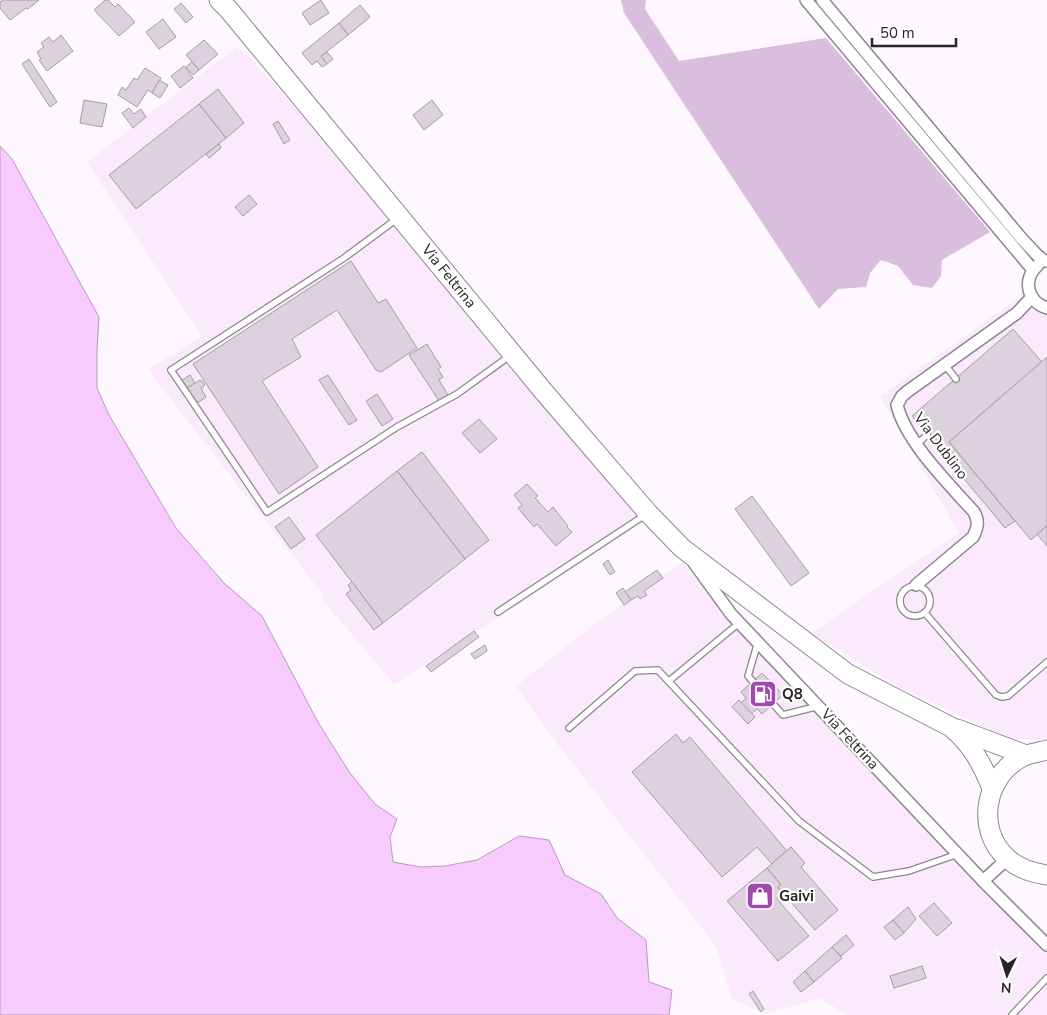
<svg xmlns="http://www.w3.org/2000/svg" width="1047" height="1015" font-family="'Nunito Sans',sans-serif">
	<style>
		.built { fill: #fbeafd }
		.green { fill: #d9bedd }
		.water { fill: #f8cbfe; stroke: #ba99be }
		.building { fill: #dcd1dd; stroke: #a69ca8 }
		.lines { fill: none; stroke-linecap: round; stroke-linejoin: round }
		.service-casing { stroke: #8f8590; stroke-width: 8 }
		.minor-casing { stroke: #8f8590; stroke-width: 14 }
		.primary-casing { stroke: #8f8590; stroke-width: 21 }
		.service { stroke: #fff; stroke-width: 5.5 }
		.minor { stroke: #fff; stroke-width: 11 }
		.primary { stroke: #fff; stroke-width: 19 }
		.labels { text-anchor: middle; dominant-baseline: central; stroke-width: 4.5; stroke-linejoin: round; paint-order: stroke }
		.street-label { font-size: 15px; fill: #282428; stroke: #fff }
		.poi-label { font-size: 15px; font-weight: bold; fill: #282428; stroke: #fff; text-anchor: start }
	</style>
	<rect width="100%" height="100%" fill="#fef7ff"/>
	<g class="built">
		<polygon points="236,47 249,57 324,140 647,520 499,617 394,684 320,597 325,597 148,370 202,336 87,162"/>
		<polygon points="1021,296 1038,312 1047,314 1047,738 1023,740 995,732 899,687 811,633 959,533 880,396"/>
		<polygon points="682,562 762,657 1011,917 1047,950 1047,1015 847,1015 820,998 765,1014 732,999 716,946 555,741 516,686 591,627"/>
	</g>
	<polygon class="green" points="621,0 646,0 645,9 679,61 826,38 990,232 942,260 941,276 932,288 913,285 898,266 881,260 870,273 866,287 838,289 819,309 624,13"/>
	<polygon class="water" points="0,146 12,159 99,317 97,350 97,388 109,415 176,528 224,583 262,616 319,724 350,773 375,804 397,819 390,837 393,862 420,867 445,866 477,860 519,836 549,840 565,875 601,894 617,918 646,940 649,982 672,990 669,1015 0,1015"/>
	<g class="building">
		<polygon points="3,0 39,0 28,9 26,8 10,20 0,8 0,2"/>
		<polygon points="105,0 108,0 115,7 118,4 135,22 119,36 94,10"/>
		<polygon points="321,0 329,13 310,25 302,13"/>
		<polygon points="181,3 193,17 186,23 174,9"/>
		<polygon points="360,5 370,17 348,35 339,23"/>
		<polygon points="163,19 176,37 159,49 146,32"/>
		<polygon points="339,23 348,35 321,56 327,64 322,67 317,61 312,65 302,53"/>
		<polygon points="61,35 73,51 47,71 39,60 41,59 37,52 44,47 41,43 49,37 53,42"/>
		<polygon points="204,40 218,54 199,70 186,55"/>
		<polygon points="327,52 333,59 327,64 321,56"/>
		<polygon points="29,59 57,102 50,107 22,64"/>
		<polygon points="192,62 199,70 193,75 186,67"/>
		<polygon points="184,66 193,78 180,88 171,76"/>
		<polygon points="145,68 161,78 152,93 148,90 137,107 118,95 122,87 126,90 134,78 137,80"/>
		<polygon points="159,80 168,85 160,98 152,93"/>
		<polygon points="218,89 244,123 226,138 199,104"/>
		<polygon points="84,100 107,104 102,127 80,123"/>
		<polygon points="432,100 443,115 424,130 413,115"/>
		<polygon points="199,104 226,138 136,209 109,175"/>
		<polygon points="129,108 134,114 141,109 146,117 133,128 122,113"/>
		<polygon points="278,121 290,140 284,144 273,124"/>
		<polygon points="219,144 221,148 209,158 206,154"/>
		<polygon points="249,195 257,204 243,216 235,207"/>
		<polygon points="351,261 378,303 386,299 417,348 381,372 376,370 337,310 292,339 301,357 262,381 318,467 279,494 193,364"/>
		<polygon points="1013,329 1042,362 949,442 1015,521 1005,528 912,416"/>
		<polygon points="427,344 441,367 438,369 443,377 439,380 448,395 439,401 409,355"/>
		<polygon points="1047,357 1047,526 1031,540 949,442"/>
		<polygon points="190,375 195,383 187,388 182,380"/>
		<polygon points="328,375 357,420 349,425 319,380"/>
		<polygon points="200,380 202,381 205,385 201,388 206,397 199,402 195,401 187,388"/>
		<polygon points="377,394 393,419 382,426 366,401"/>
		<polygon points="479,419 497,439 480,453 462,433"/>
		<polygon points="422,452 489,540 465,559 397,471"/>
		<polygon points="397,471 465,559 383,623 316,535"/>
		<polygon points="527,484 538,496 535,498 548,512 553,507 568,526 567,527 572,532 556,546 537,524 534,527 518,508 522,505 514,495"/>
		<polygon points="752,496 809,573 791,586 735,509"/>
		<polygon points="289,517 305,539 291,549 275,527"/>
		<polygon points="1047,526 1047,546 1037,534"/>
		<polygon points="608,560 615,572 610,575 603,564"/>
		<polygon points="657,570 663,578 644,591 647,595 640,599 638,596 631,600 625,592"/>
		<polygon points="352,582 383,623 374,630 346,594 351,590 348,585"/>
		<polygon points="623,588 631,600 624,605 616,593"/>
		<polygon points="474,631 479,637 431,672 426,666"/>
		<polygon points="485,645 487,651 475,659 471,654"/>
		<polygon points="762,673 783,695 762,714 757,709 751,714 741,703 746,698 741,692"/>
		<polygon points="739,700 755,717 748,724 732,707"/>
		<polygon points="676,734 683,743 690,737 787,851 772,864 757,847 722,877 632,772"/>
		<polygon points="791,847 805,863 801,867 838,910 815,930 778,887 781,885 767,868"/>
		<polygon points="767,868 781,885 778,887 783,894 777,899 809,936 778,961 727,901"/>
		<polygon points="934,903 952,923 937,936 919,916"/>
		<polygon points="908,907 916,919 904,933 893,920"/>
		<polygon points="893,920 904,933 895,940 884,927"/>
		<polygon points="846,935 854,945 841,956 832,947"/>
		<polygon points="832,947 842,958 814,982 805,971"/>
		<polygon points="922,966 926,978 894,988 890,976"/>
		<polygon points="805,971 814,982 801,992 793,982"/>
		<polygon points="753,991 764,1009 761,1012 749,994"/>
	</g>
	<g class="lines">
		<g class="service-casing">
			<g id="service">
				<polyline points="398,218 344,258 171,370 267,512 397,427 457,394 511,355"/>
				<polyline points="945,365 956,379"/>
				<polyline points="917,444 927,435"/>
				<circle cx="915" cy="601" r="15"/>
				<polyline points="498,612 645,515"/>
				<polyline points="925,613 996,695 1002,697 1008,696 1047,662"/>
				<polyline points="758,642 748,676 783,715 819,706"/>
				<polyline points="669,681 739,623"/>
				<polyline points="569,728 635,671 658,670 799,821 873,877 909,871 958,854"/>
				<polyline points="1012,1015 1047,978"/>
			</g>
		</g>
		<g class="minor-casing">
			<g id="minor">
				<polyline points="806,0 1033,270"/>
				<polyline points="822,0 1022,239 1038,256 1045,261"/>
				<path d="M1038,265C1022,279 1027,302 1047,308"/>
				<polyline points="694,563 731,614 983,881 1047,945"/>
				<path d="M916,585L973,537C978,527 979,521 974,512C949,484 906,442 897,405L902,396L908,391L1017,313L1032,297"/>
				<polyline points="983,881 1007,859"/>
			</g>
		</g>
		<g class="primary-casing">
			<g id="primary">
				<path d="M219,0L229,10L544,392L648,513L682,548L848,674L951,727C971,743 982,764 992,788"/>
				<polyline points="957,729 1026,755"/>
				<path d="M1047,750C1040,752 1031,753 1024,756C985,774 974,830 1008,859C1019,869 1033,873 1047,875"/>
			</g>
		</g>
		<use href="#service" class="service"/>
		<use href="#minor" class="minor"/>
		<use href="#primary" class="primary"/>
	</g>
	<defs>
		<g id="fuel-square" transform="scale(1.4375)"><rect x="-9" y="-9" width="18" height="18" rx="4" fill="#a347b1" stroke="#fff"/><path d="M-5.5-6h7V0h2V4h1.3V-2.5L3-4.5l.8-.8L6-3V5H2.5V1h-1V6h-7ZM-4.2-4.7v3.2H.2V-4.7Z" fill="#fff"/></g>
		<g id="shop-square" transform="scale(1.4375)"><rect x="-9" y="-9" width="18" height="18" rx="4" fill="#a347b1" stroke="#fff"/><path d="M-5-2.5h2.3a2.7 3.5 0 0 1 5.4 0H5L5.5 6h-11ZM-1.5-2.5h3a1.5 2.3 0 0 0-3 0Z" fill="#fff"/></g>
	</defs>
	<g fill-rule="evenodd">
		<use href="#fuel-square" x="763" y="694"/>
		<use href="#shop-square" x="760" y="896"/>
	</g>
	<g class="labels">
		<g class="street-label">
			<text transform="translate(449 276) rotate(51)">Via Feltrina</text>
			<text transform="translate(941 446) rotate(53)">Via Dublino</text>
			<text transform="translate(850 739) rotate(47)">Via Feltrina</text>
		</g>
		<g class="poi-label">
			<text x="782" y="694">Q8</text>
			<text x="779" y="896">Gaivi</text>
		</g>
	</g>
	<g transform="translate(1007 975) rotate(184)" stroke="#ffffff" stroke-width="4" paint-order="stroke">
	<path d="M0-4L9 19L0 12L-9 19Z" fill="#282428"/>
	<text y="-8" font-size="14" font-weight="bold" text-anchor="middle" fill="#282428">N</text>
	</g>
	<path d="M872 38v8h84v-8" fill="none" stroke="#282428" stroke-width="2.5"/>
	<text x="880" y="38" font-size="15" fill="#282428" stroke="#ffffff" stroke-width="4" paint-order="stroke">50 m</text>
</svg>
